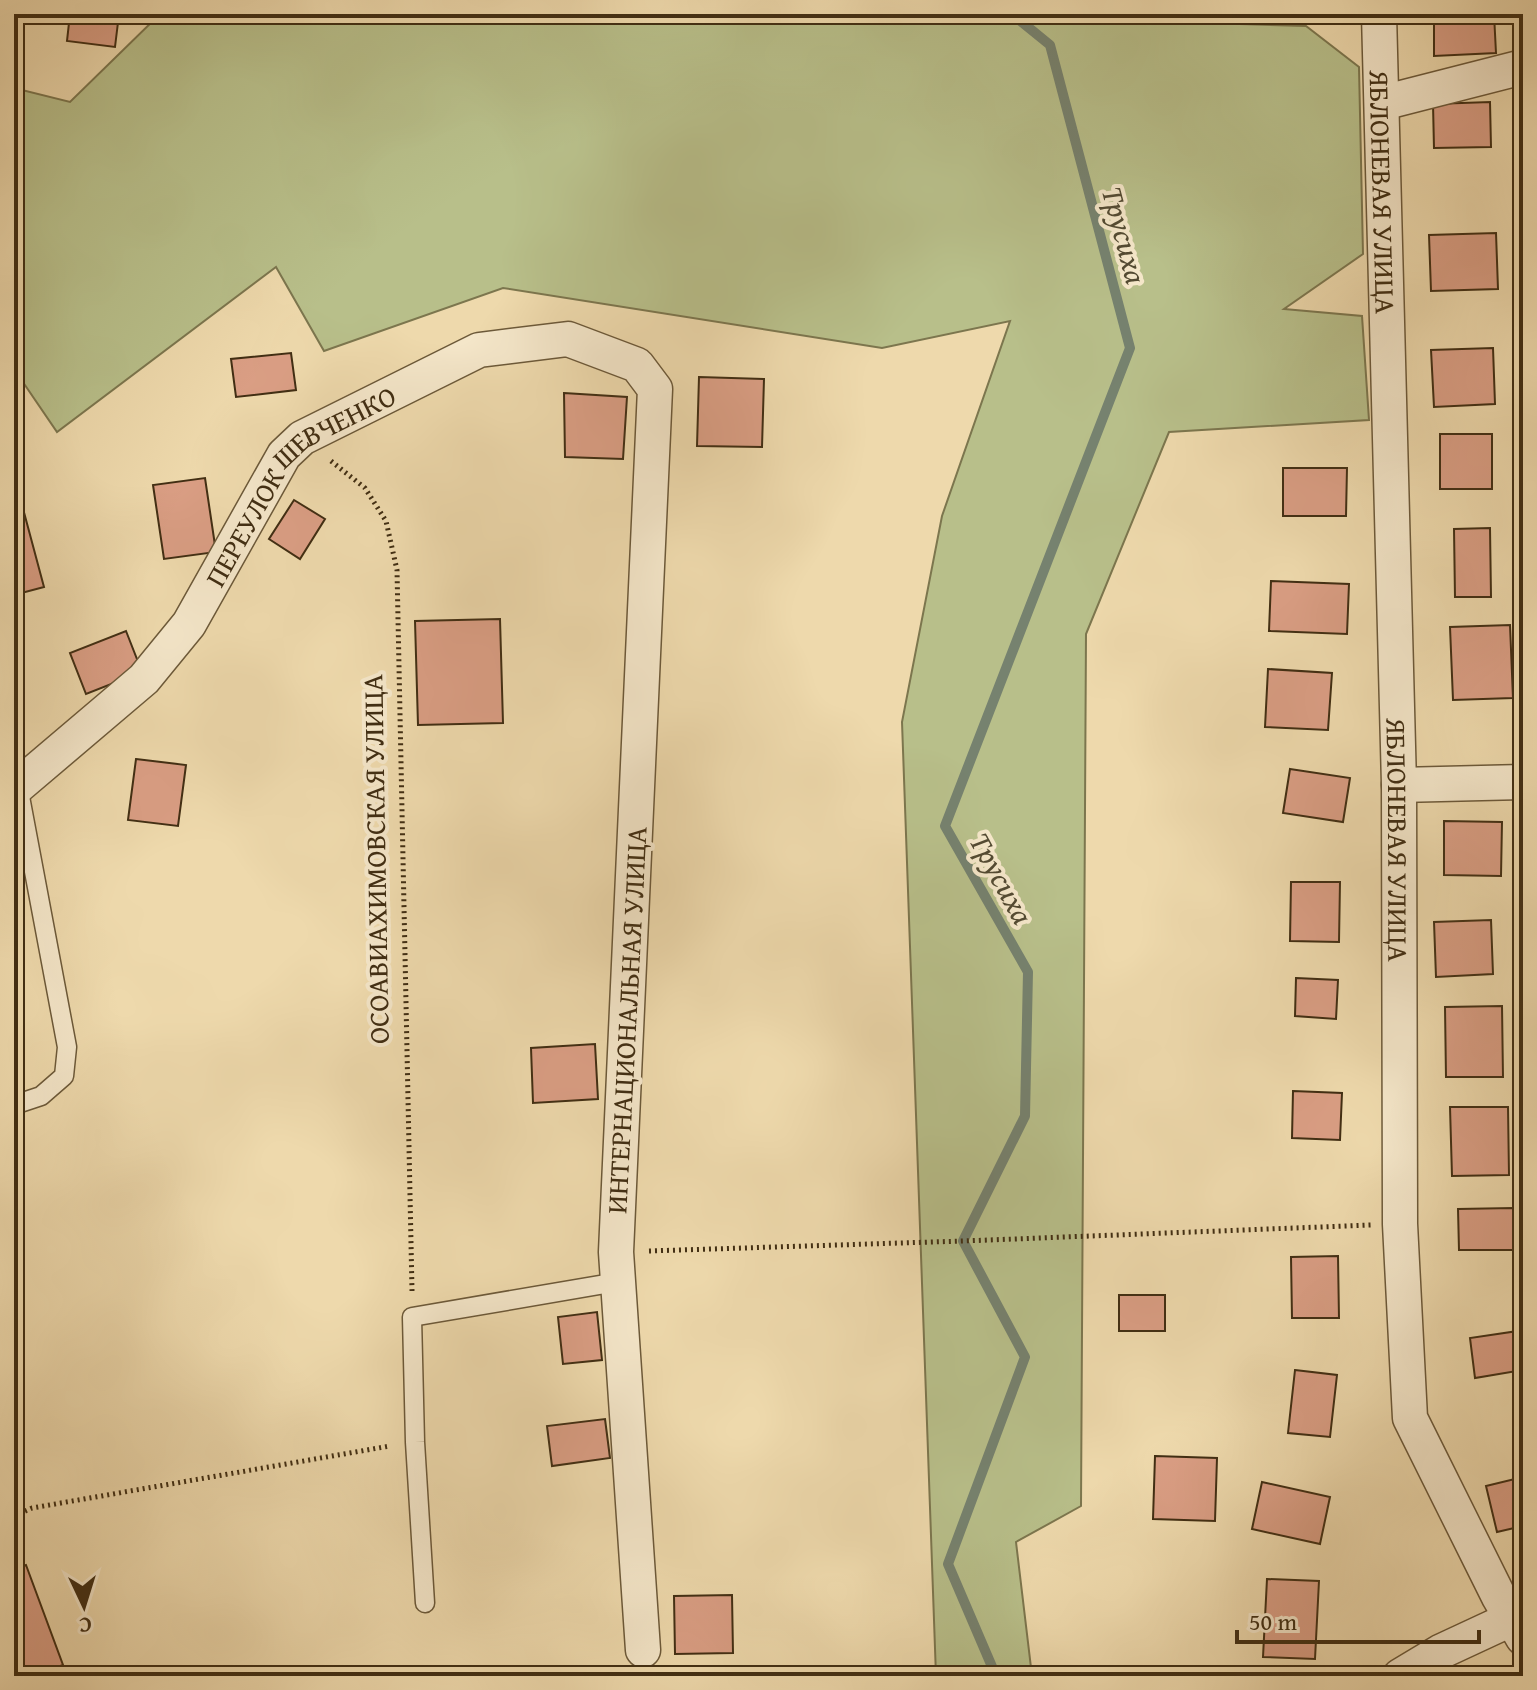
<svg xmlns="http://www.w3.org/2000/svg" width="1537" height="1690" font-family="'Gentium Book Plus',serif">
	<style>
		.green { fill: #b8bf8a; stroke: #7c764e; stroke-width: 2 }
		.lines { fill: none; stroke-linecap: round; stroke-linejoin: round }
		.stream { stroke: #76826f; stroke-width: 10 }
		.building { fill: #da9e84; stroke: #412e13; stroke-width: 2 }
		.lane-casing { stroke: #6c5939; stroke-width: 21 }
		.street-casing { stroke: #6c5939; stroke-width: 37 }
		.path { stroke: #412e13; stroke-width: 5; stroke-dasharray: 2 4; stroke-linecap: butt }
		.lane { stroke: #f4e6c9; stroke-width: 18 }
		.street { stroke: #f4e6c9; stroke-width: 34 }
		.labels { text-anchor: middle; dominant-baseline: central; stroke-width: 8; stroke-linejoin: round; paint-order: stroke }
		.street-label { font-size: 28px; fill: #412e13; stroke: #f4e6c9 }
		.water-label { font-size: 30px; font-style: italic; fill: #534a32; stroke: #f4e6c9 }
	</style>
	<rect width="100%" height="100%" fill="#eed9ac"/>
	<filter id="stains"><feTurbulence type="fractalNoise" baseFrequency=".0025" numOctaves="4"/><feColorMatrix values="0 0 0 0 .2 0 0 0 0 .09 0 0 0 0 .02 0 0 0 .5 -.17"/></filter>
	<radialGradient id="worn" r=".72"><stop offset=".6" stop-color="#630" stop-opacity="0"/><stop offset="1" stop-color="#630" stop-opacity=".3"/></radialGradient>
	<polygon class="green" points="160,14 1101,14 1111,20 1306,26 1359,67 1363,254 1284,309 1362,316 1369,420 1169,432 1086,634 1081,1506 1016,1542 1032,1676 936,1676 902,722 942,516 1010,321 882,348 503,288 324,351 276,267 57,432 14,369 14,88 70,102"/>
	<g class="lines">
		<polyline class="stream" points="996,1676 948,1564 1025,1357 963,1241 1025,1116 1028,972 945,826 1130,348 1050,45 1012,14"/>
	</g>
	<g class="building">
		<polygon points="70,14 119,14 115,47 67,41"/>
		<polygon points="1434,14 1494,14 1496,53 1434,56"/>
		<polygon points="1490,102 1491,147 1434,148 1433,104"/>
		<polygon points="1496,233 1498,289 1431,291 1429,235"/>
		<polygon points="1493,348 1495,404 1434,407 1431,350"/>
		<polygon points="291,353 296,390 236,397 231,359"/>
		<polygon points="699,377 764,379 762,447 697,446"/>
		<polygon points="564,393 627,397 623,459 565,457"/>
		<rect x="1440" y="434" width="52" height="55"/>
		<polygon points="1283,468 1347,468 1346,516 1283,516"/>
		<polygon points="14,475 44,587 14,595"/>
		<polygon points="205,478 216,552 164,559 153,485"/>
		<polygon points="294,500 325,519 300,559 269,539"/>
		<polygon points="1490,528 1491,597 1455,597 1454,529"/>
		<polygon points="1271,581 1349,584 1347,634 1269,631"/>
		<polygon points="500,619 503,723 418,725 415,621"/>
		<polygon points="1510,625 1513,698 1453,700 1450,627"/>
		<polygon points="126,631 142,672 86,694 70,653"/>
		<polygon points="1268,669 1332,673 1328,730 1265,727"/>
		<polygon points="136,759 186,765 178,826 128,820"/>
		<polygon points="1290,769 1350,778 1343,822 1283,813"/>
		<polygon points="1444,821 1502,822 1501,876 1444,875"/>
		<polygon points="1291,882 1340,882 1339,942 1290,941"/>
		<polygon points="1491,920 1493,974 1436,977 1434,922"/>
		<polygon points="1296,978 1338,980 1336,1019 1295,1016"/>
		<polygon points="1502,1006 1503,1077 1446,1077 1445,1007"/>
		<polygon points="595,1044 598,1099 533,1103 531,1048"/>
		<polygon points="1293,1091 1342,1093 1340,1140 1292,1138"/>
		<polygon points="1450,1107 1508,1107 1509,1175 1452,1176"/>
		<polygon points="1513,1208 1513,1250 1459,1250 1458,1209"/>
		<polygon points="1338,1256 1339,1318 1292,1318 1291,1257"/>
		<rect x="1119" y="1295" width="46" height="36"/>
		<polygon points="597,1312 602,1360 563,1364 558,1317"/>
		<polygon points="1518,1331 1523,1370 1475,1378 1470,1338"/>
		<polygon points="1295,1370 1337,1375 1330,1437 1288,1433"/>
		<polygon points="605,1419 610,1458 552,1466 547,1426"/>
		<polygon points="1155,1456 1217,1458 1215,1521 1153,1519"/>
		<polygon points="1523,1477 1523,1526 1497,1532 1486,1486"/>
		<polygon points="1262,1482 1330,1497 1320,1544 1252,1529"/>
		<polygon points="26,1565 63,1665 33,1676 14,1676 14,1569"/>
		<polygon points="1267,1579 1319,1581 1315,1659 1263,1657"/>
		<polygon points="732,1595 733,1653 675,1654 674,1596"/>
	</g>
	<g class="lines">
		<g class="lane-casing">
			<g id="lane">
				<polyline points="14,1105 41,1096 64,1076 67,1047 18,786"/>
				<polyline points="425,1603 415,1442 412,1317 617,1282"/>
			</g>
		</g>
		<g class="street-casing">
			<g id="street">
				<path id="s1" d="M1379,14L1399,785L1400,1224L1410,1418L1499,1597L1523,1638"/>
				<polyline points="1382,103 1523,67"/>
				<polyline points="1399,785 1523,782"/>
				<path id="s2" d="M14,787L18,786L144,679L189,624L284,455L302,438L479,350L568,339L637,365L655,389L616,1252L643,1650"/>
				<polyline points="1400,1676 1440,1652 1511,1619"/>
			</g>
		</g>
		<g class="path">
			<polyline points="331,461 365,488 386,521 397,570 412,1291"/>
			<polyline points="649,1251 963,1241 1371,1225"/>
			<polyline points="14,1516 32,1508 390,1446"/>
		</g>
		<use href="#lane" class="lane"/>
		<use href="#street" class="street"/>
	</g>
	<g class="labels">
		<g class="street-label">
			<text stroke="none"><textPath href="#s1" startOffset="178">ЯБЛОНЕВАЯ УЛИЦА</textPath></text>
			<text stroke="none"><textPath href="#s2" startOffset="424">ПЕРЕУЛОК ШЕВЧЕНКО</textPath></text>
			<text stroke="none"><textPath href="#s1" startOffset="826">ЯБЛОНЕВАЯ УЛИЦА</textPath></text>
			<text transform="translate(375 859) rotate(-91)">ОСОАВИАХИМОВСКАЯ УЛИЦА</text>
			<text transform="translate(626 1020) rotate(-87)">ИНТЕРНАЦИОНАЛЬНАЯ УЛИЦА</text>
		</g>
		<g class="water-label">
			<text transform="translate(1125 235) rotate(75)">Трусиха</text>
			<text transform="translate(1002 878) rotate(61)">Трусиха</text>
		</g>
	</g>
	<rect width="1537" height="1690" fill="none" stroke="#eed9ac" stroke-width="48"/>
	<rect x="16" y="16" width="1505" height="1658" fill="none" stroke="#412e13" stroke-width="4"/>
	<rect x="24" y="24" width="1489" height="1642" fill="none" stroke="#412e13" stroke-width="2"/>
	<g transform="translate(84 1606) rotate(176)" stroke="#f4e6c9" stroke-width="6" paint-order="stroke">
	<path d="M0-6L14 30L0 20L-14 30Z" fill="#412e13"/>
	<text y="-12" font-size="22" font-weight="bold" text-anchor="middle" fill="#412e13">С</text>
	</g>
	<path d="M1237 1630v12h242v-12" fill="none" stroke="#412e13" stroke-width="4"/>
	<text x="1249" y="1630" font-size="24" fill="#412e13" stroke="#f4e6c9" stroke-width="6" paint-order="stroke">50 m</text>
	<rect width="100%" height="100%" filter="url(#stains)"/>
	<rect width="100%" height="100%" fill="url(#worn)"/>
</svg>
